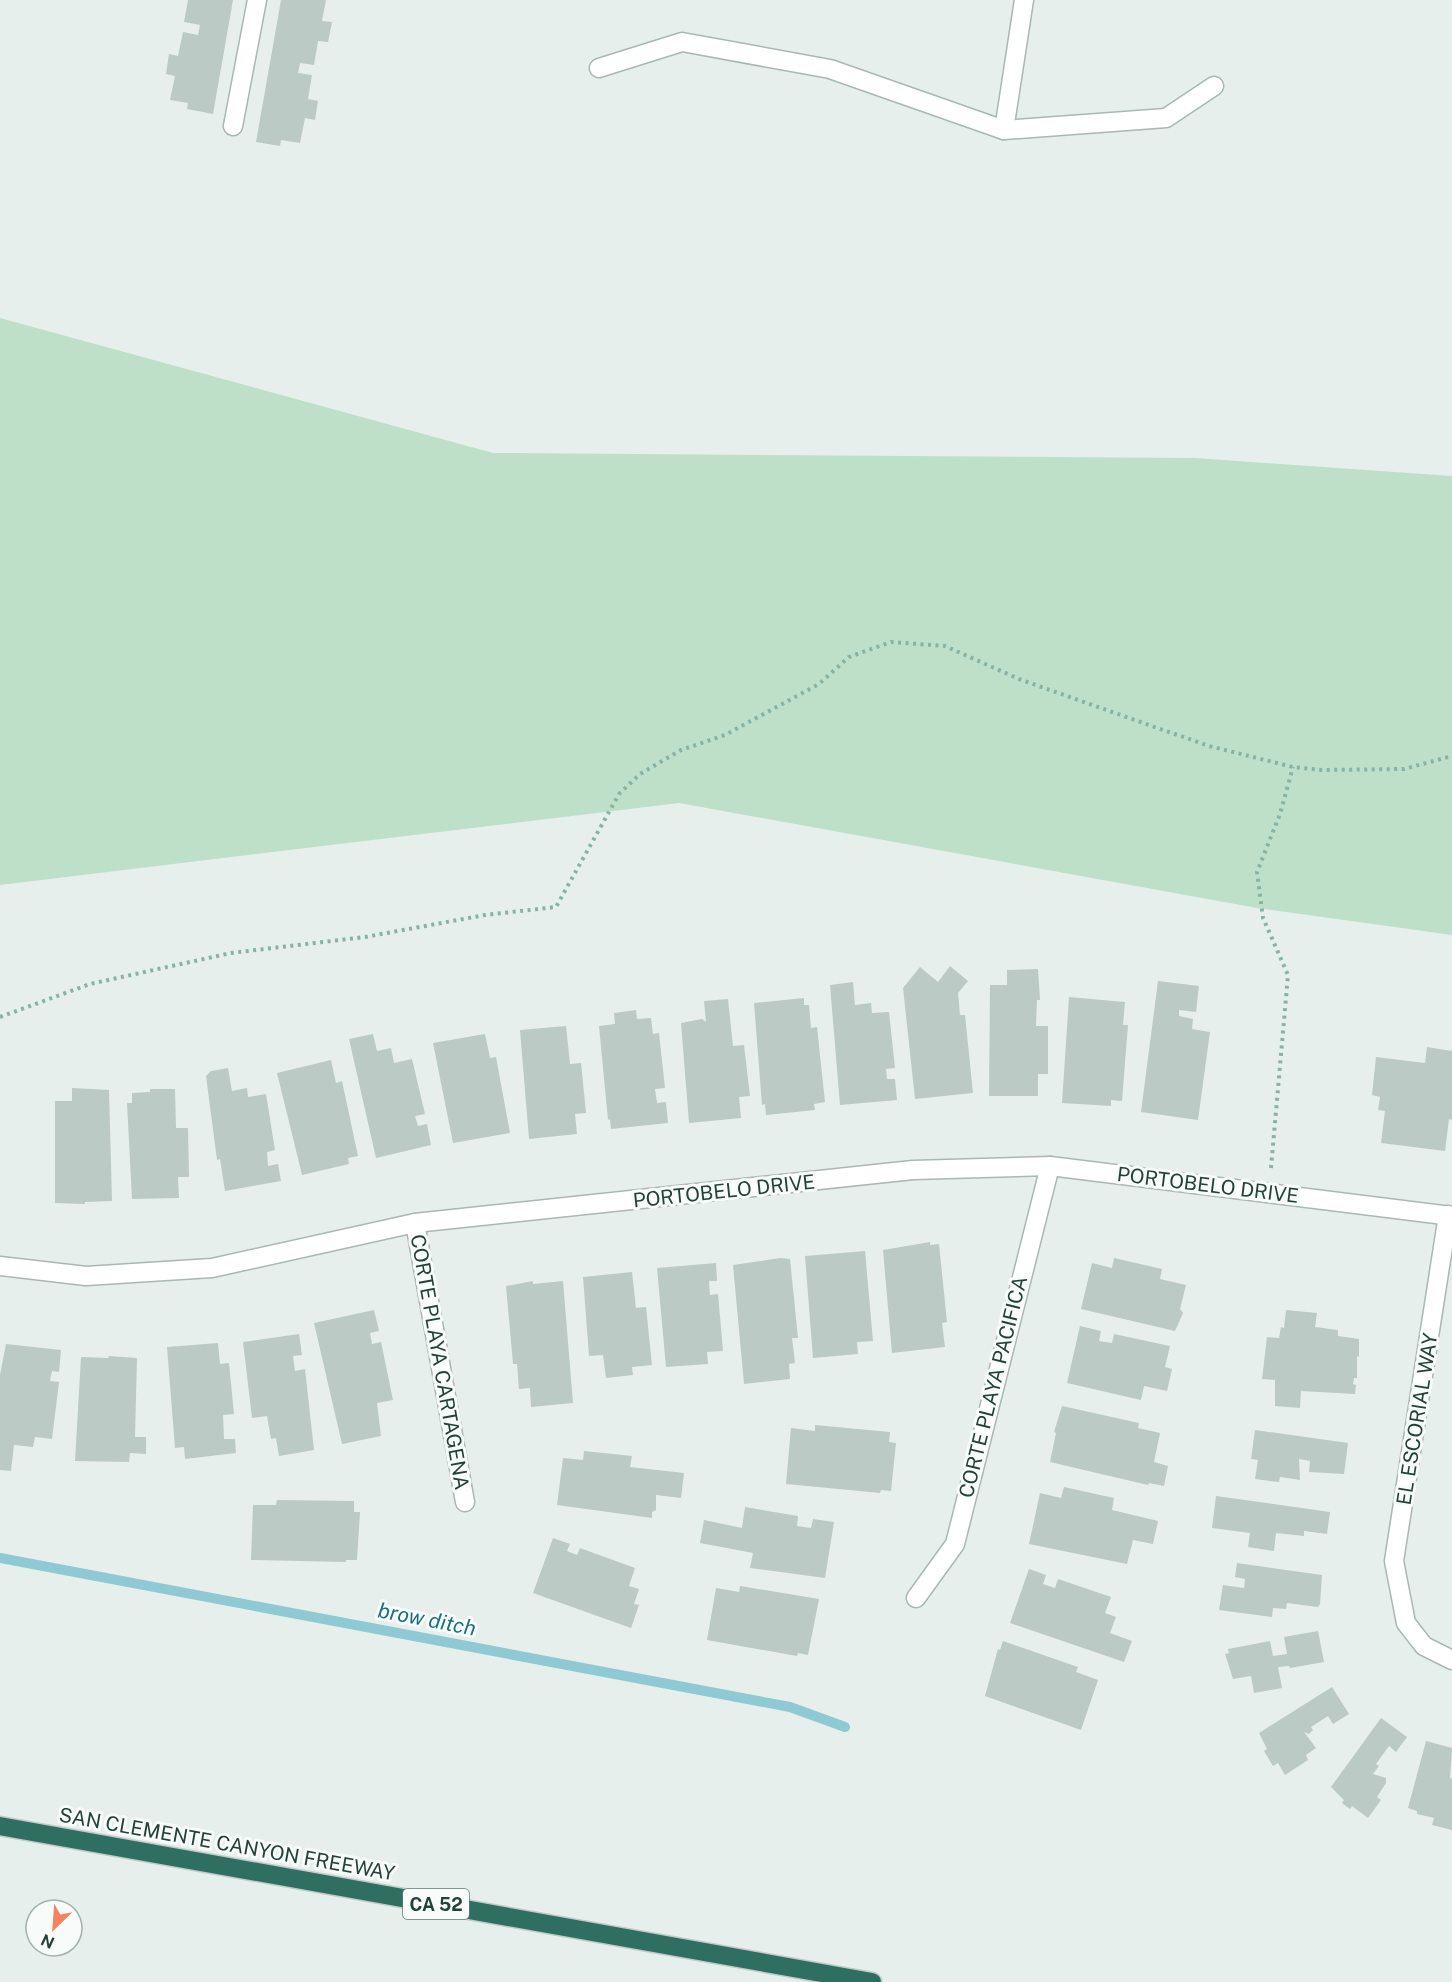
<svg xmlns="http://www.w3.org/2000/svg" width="1452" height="1982" font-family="'Public Sans',sans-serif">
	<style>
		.green { fill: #bfe0c8 }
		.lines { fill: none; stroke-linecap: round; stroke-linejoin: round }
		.stream { stroke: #8ec9d4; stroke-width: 10 }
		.building { fill: #bbcac4 }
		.minor-casing { stroke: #a8b8b2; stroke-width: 21 }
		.highway-casing { stroke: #c2cac8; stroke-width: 21 }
		.path { stroke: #86b3a5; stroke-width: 4; stroke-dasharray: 3 4.5; stroke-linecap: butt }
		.minor { stroke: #fff; stroke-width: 18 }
		.highway { stroke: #2f6f62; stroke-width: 18 }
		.labels { text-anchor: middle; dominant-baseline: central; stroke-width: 6; stroke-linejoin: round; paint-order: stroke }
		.shield { fill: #f7fbf9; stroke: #637a73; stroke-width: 1.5 }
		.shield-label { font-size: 18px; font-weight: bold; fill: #24423a }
		.street-label { font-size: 20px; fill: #24423a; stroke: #f7fbf9 }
		.water-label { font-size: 21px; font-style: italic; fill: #1c6f80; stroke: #f7fbf9 }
	</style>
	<rect width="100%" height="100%" fill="#e6efeb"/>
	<polygon class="green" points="0,318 493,453 1195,458 1452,476 1452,935 1257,908 679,803 0,885"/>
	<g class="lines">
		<polyline class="stream" points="0,1558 790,1707 845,1727"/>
	</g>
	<g class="building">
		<polygon points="188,0 233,0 213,114 187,109 188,103 170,100 175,76 166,74 169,54 178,56 183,32 198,35 200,25 184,22"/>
		<polygon points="281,0 326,0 322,21 332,22 328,42 318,41 314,65 300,63 298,73 312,75 308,99 318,101 315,120 305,118 300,143 281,140 280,146 256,142"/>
		<polygon points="950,966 968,981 958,993 960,1015 965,1015 973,1093 915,1099 903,988 920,967 938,982"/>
		<polygon points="1038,969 1040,1000 1037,1000 1036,1026 1048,1026 1048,1074 1038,1074 1038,1096 989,1096 990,985 1007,985 1007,970"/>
		<polygon points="1158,981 1199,986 1196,1012 1179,1010 1179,1016 1193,1019 1192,1029 1210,1032 1198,1120 1141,1112"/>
		<polygon points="853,982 855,1005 871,1003 872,1013 889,1012 895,1068 886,1069 887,1079 895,1079 897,1100 840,1105 830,985"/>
		<polygon points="1069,997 1125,1002 1123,1025 1128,1025 1122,1101 1111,1100 1111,1106 1062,1103"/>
		<polygon points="804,998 804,1005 809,1005 811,1028 817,1027 825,1102 814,1104 815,1110 766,1115 765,1104 762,1105 754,1003"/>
		<polygon points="728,999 733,1046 744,1045 750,1096 739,1097 741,1118 689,1123 681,1023 702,1019 706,1022 704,1001"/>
		<polygon points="636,1010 637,1019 651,1018 653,1034 659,1033 665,1088 655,1089 657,1103 666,1102 668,1123 611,1129 610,1119 608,1120 599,1026 615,1024 614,1013"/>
		<polygon points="566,1026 570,1064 581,1063 586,1113 575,1114 577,1134 529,1139 520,1030"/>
		<polygon points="373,1034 377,1051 391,1048 394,1063 412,1059 425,1114 415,1116 418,1126 427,1124 431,1145 376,1158 349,1039"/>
		<polygon points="485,1034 490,1058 496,1057 510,1133 453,1143 433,1043"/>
		<polygon points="1427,1047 1452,1051 1452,1120 1449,1119 1445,1151 1381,1143 1385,1111 1378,1110 1380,1097 1372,1095 1376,1057 1425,1063"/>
		<polygon points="331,1060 336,1083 342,1081 358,1156 348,1158 349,1164 302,1175 277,1073"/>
		<polygon points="228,1068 232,1091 247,1088 248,1097 266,1094 275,1150 267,1152 268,1166 278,1164 281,1181 225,1191 220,1159 217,1160 206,1076 211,1071"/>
		<polygon points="72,1088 109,1090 112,1201 85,1202 85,1204 55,1203 55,1101 72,1101"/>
		<polygon points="150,1089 175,1089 176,1128 188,1128 189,1177 178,1177 179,1198 132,1199 127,1103 132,1103 132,1093 150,1092"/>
		<polygon points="930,1242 930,1245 939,1244 947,1322 942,1323 945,1347 892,1353 883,1250"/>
		<polygon points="865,1251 873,1341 857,1342 858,1354 813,1358 805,1256"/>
		<polygon points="780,1258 790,1259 798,1338 792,1338 795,1363 789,1364 790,1379 744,1384 733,1265"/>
		<polygon points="1114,1258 1162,1269 1160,1279 1186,1285 1180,1309 1183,1313 1175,1331 1081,1309 1092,1263 1112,1268"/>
		<polygon points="716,1263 717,1281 709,1281 710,1295 718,1294 723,1351 707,1352 708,1364 666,1367 657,1268"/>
		<polygon points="632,1272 636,1308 646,1307 652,1365 632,1367 633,1375 606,1378 603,1355 589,1356 583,1277"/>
		<polygon points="533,1281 533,1284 563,1281 573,1403 531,1407 530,1388 519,1389 517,1364 513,1364 506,1286"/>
		<polygon points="374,1310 379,1331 370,1333 372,1344 381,1342 393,1400 377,1403 381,1436 342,1444 314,1323"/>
		<polygon points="1286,1310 1317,1313 1315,1327 1338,1330 1338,1336 1359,1339 1359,1357 1357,1356 1357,1378 1354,1378 1353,1384 1356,1385 1355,1394 1301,1391 1300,1408 1275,1406 1275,1380 1262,1379 1267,1337 1279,1338 1281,1327 1284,1328"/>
		<polygon points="1080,1326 1101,1331 1099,1341 1112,1343 1114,1334 1170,1346 1165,1367 1172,1369 1167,1391 1144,1386 1141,1400 1067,1383"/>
		<polygon points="299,1334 302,1355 293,1356 295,1371 305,1369 314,1450 279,1456 276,1438 271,1439 267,1416 252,1418 243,1342"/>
		<polygon points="218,1343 220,1364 229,1363 234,1414 223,1415 224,1439 235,1439 236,1453 185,1459 184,1447 175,1448 167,1347"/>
		<polygon points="6,1344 61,1350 59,1372 52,1371 50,1381 59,1382 52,1439 35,1437 33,1447 14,1445 11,1471 0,1470 0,1375"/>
		<polygon points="108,1356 137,1358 135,1437 146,1437 146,1454 130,1453 129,1462 75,1461 81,1357 109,1358"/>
		<polygon points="1062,1406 1139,1423 1138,1428 1160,1433 1154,1462 1168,1466 1164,1486 1149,1483 1148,1485 1050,1462 1056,1433 1054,1432"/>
		<polygon points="815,1425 890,1432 889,1442 896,1443 891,1491 881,1490 880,1493 786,1484 791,1428 815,1431"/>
		<polygon points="1255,1430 1348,1443 1344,1474 1309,1472 1310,1461 1299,1459 1300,1480 1280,1477 1279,1482 1255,1479 1258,1460 1251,1459"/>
		<polygon points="584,1451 632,1456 630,1467 684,1473 681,1498 656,1495 656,1510 652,1512 652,1518 557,1505 563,1458 583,1460"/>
		<polygon points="1064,1487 1114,1498 1112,1510 1158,1521 1153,1544 1133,1540 1127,1564 1029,1544 1040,1493 1061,1498"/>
		<polygon points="1216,1496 1330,1512 1327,1534 1304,1531 1304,1536 1276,1533 1274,1551 1248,1547 1250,1533 1212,1528"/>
		<polygon points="277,1500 354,1501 354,1512 360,1512 357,1560 346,1560 346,1562 251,1560 253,1505 276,1505"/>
		<polygon points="745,1507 798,1516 797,1526 811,1528 813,1519 834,1522 825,1578 750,1568 753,1553 700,1543 704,1520 742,1528"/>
		<polygon points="553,1538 570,1544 567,1551 577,1555 580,1548 635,1568 629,1586 639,1589 634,1604 639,1605 631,1628 533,1593"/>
		<polygon points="1237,1563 1322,1575 1320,1604 1318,1607 1287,1603 1286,1609 1273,1608 1272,1617 1219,1610 1223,1585 1244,1588 1245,1579 1235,1577"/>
		<polygon points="1029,1569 1046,1575 1043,1584 1055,1588 1058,1579 1111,1597 1105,1613 1116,1617 1110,1633 1132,1641 1124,1662 1010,1623"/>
		<polygon points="740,1586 819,1599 808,1655 798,1653 797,1656 707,1640 716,1588 739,1592"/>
		<polygon points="1318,1631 1324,1662 1290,1668 1289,1666 1278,1667 1282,1688 1254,1693 1251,1676 1233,1679 1225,1654 1229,1653 1228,1649 1270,1641 1273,1656 1287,1654 1284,1637"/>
		<polygon points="1003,1641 1078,1667 1076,1672 1098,1680 1081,1730 985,1696 998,1649 1000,1650"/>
		<polygon points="1332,1687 1349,1714 1333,1724 1328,1716 1311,1727 1313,1730 1309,1734 1304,1732 1316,1748 1306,1755 1308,1760 1285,1775 1278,1763 1273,1766 1264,1751 1267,1749 1259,1733"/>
		<polygon points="1381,1718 1407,1737 1396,1752 1389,1746 1376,1764 1379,1766 1373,1774 1386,1778 1386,1783 1377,1797 1381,1800 1368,1818 1352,1806 1350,1809 1342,1803 1344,1800 1331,1787"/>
		<polygon points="1426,1741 1452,1748 1450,1778 1452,1779 1452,1830 1432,1825 1434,1818 1417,1814 1417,1811 1408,1808"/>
	</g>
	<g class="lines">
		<g class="minor-casing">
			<g id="minor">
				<polyline points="599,68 682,42 830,69 1004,130 1166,118 1214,86"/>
				<polyline points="233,126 257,0"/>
				<polyline points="1004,130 1024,0"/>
				<polyline points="1448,1215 1394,1561 1406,1623 1424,1646 1452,1660"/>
				<polyline points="415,1223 465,1502"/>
				<polyline points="0,1266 86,1276 212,1268 415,1223 913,1170 1050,1166 1452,1216"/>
				<polyline points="916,1598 955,1544 1050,1166"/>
			</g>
		</g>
		<g class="highway-casing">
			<polyline id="highway" points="0,1826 872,1982"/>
		</g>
		<g class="path">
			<polyline points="0,1017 90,984 231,953 365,937 485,915 556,907 619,794 640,774 681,750 725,735 819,684 849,657 891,642 945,646 1019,679 1112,712 1209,746 1293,767 1322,770 1404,769 1452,756"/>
			<polyline points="1271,1168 1288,975 1263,918 1257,872 1280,814 1293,767"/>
		</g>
		<use href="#minor" class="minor"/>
		<use href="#highway" class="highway"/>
	</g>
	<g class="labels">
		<rect class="shield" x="403" y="1889" width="66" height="30" rx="4.5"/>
		<g class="shield-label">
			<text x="436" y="1904">CA 52</text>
		</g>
		<g class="street-label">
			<text transform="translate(1208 1185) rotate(7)">PORTOBELO DRIVE</text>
			<text transform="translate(724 1191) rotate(-6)">PORTOBELO DRIVE</text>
			<text transform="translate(440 1362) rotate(80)">CORTE PLAYA CARTAGENA</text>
			<text transform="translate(993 1387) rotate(-76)">CORTE PLAYA PACIFICA</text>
			<text transform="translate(1417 1419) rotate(-81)">EL ESCORIAL WAY</text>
			<text transform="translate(227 1844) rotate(10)">SAN CLEMENTE CANYON FREEWAY</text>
		</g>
		<g class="water-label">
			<text transform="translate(427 1619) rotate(11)">brow ditch</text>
		</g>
	</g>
	<g transform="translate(54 1928) rotate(205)"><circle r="28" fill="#f7fbf9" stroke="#a3b1ad" stroke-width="1.5"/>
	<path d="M0-4.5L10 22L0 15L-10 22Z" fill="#f4845f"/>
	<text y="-9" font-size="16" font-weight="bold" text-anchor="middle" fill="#24423a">N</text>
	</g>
</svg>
